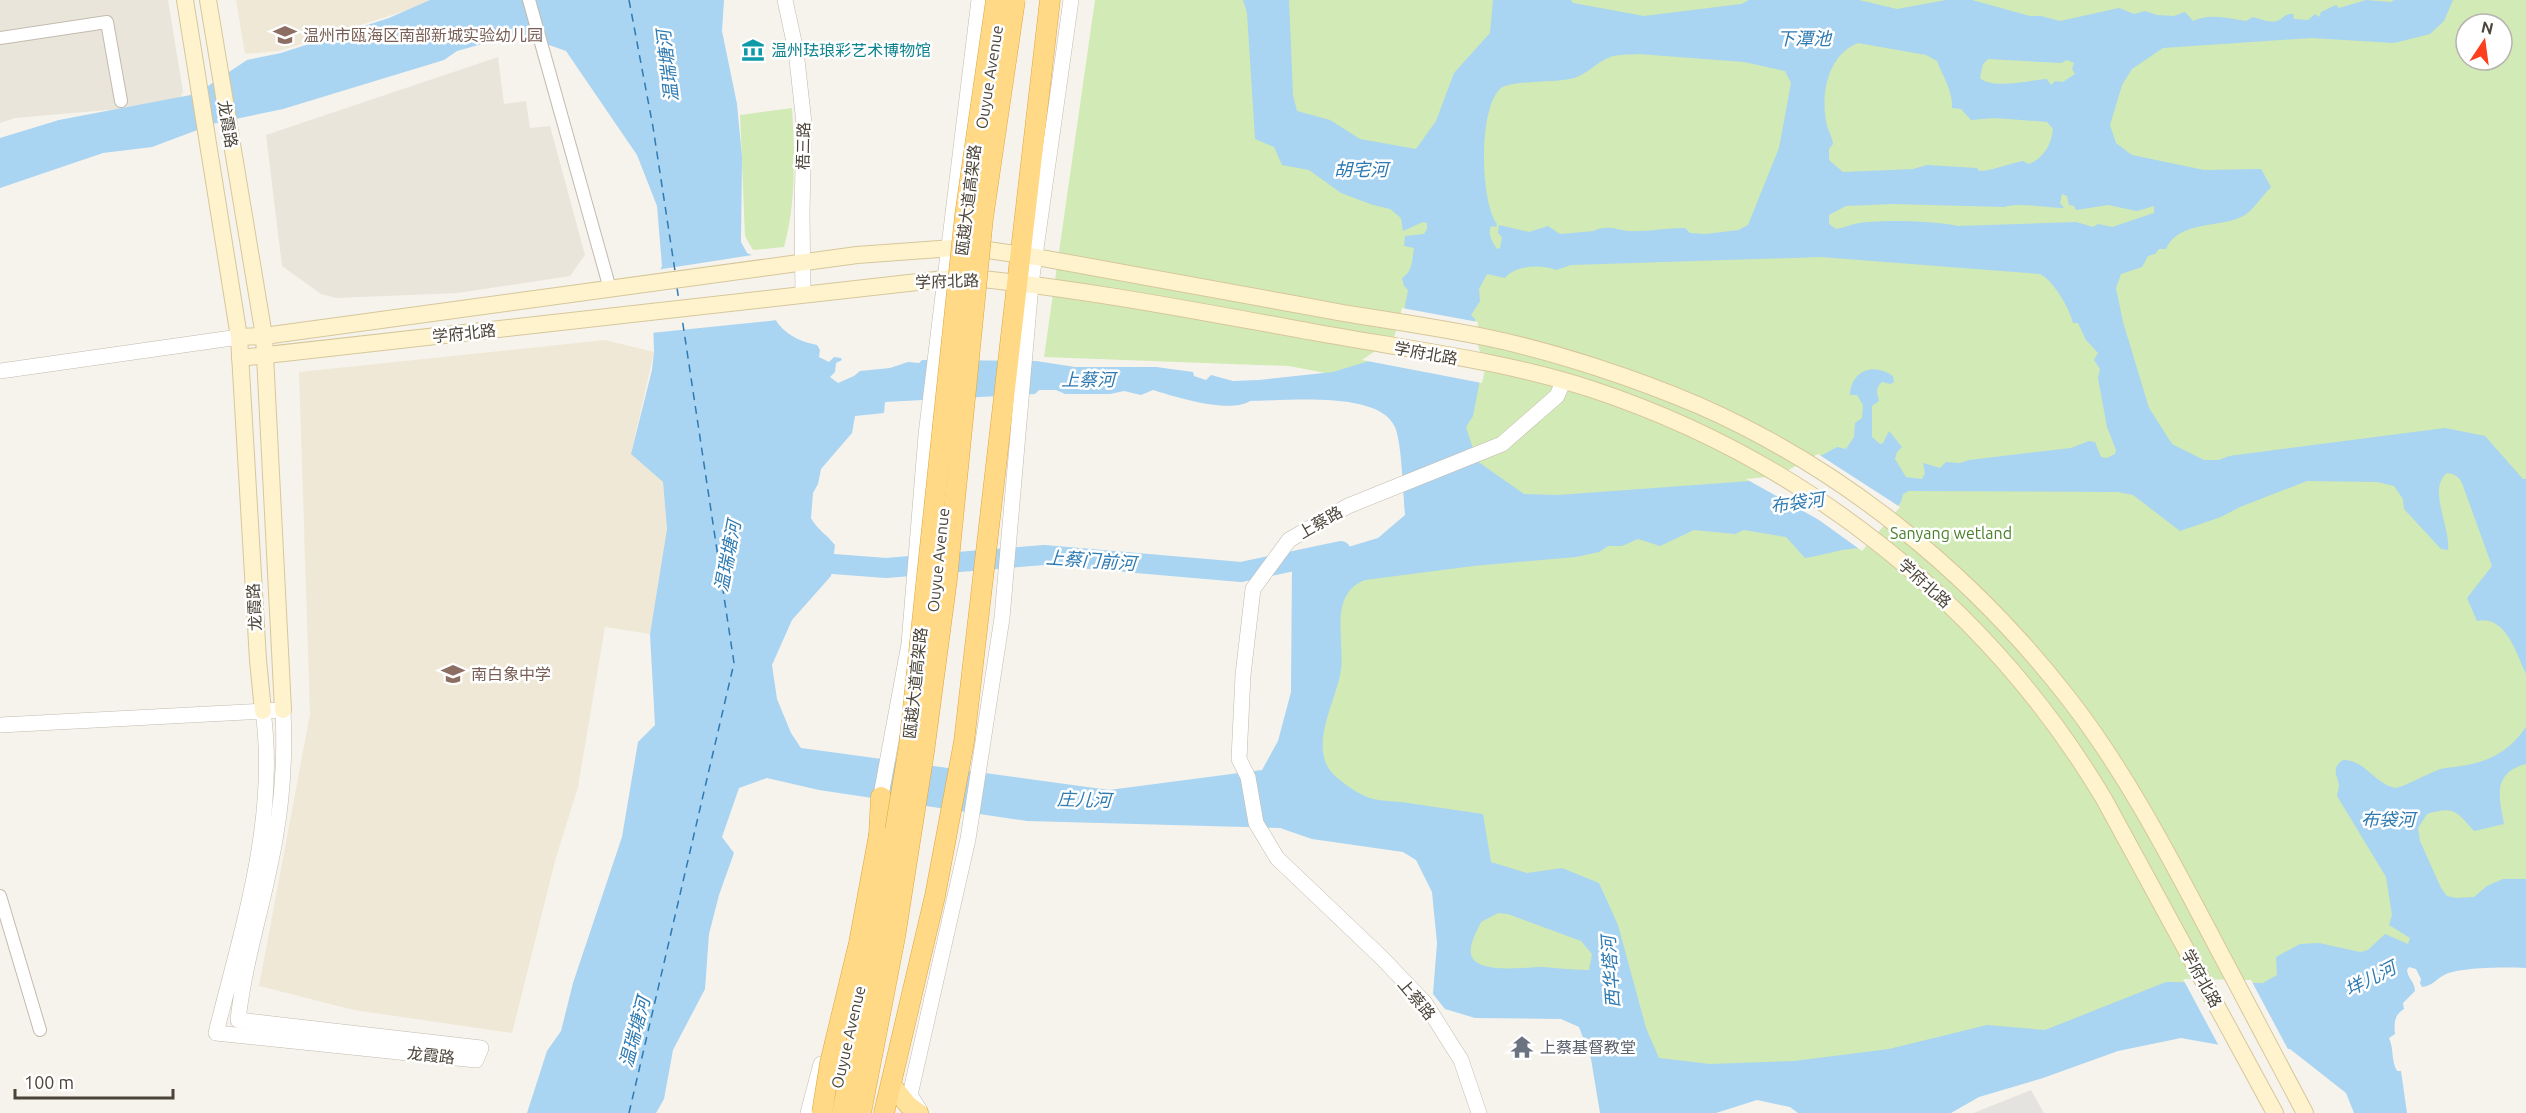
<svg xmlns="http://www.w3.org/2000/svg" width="2526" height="1113" font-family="Ubuntu,'Noto Sans SC',sans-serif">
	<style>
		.residential { fill: #eae5da }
		.education { fill: #efe8d6 }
		.green { fill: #d2eab5; fill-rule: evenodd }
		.parking { fill: #e5e3e0 }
		.water { fill: #a9d4f2; fill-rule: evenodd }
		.pier { fill: #f6f3ec }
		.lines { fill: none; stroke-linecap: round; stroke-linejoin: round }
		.river { stroke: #a9d4f2; stroke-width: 20 }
		.ferry { stroke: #2e7ab2; stroke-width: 1.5; stroke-dasharray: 8 6; stroke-linecap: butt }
		.minor-casing { stroke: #c2bbae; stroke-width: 14 }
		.tertiary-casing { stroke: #c2bbae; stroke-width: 16 }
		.secondary-casing { stroke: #d6c79b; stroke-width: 18 }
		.primary-casing { stroke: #e6c16a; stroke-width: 20 }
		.trunk-casing { stroke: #e0a43c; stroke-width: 21 }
		.minor { stroke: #fff; stroke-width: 12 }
		.tertiary { stroke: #fff; stroke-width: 15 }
		.secondary { stroke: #fff3cd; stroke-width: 16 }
		.primary { stroke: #ffe39c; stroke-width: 18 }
		.trunk { stroke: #ffd985; stroke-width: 20 }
		.trunk-bridge-casing { stroke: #e0a43c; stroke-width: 21; stroke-linecap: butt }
		.trunk-bridge { stroke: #ffd985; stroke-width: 20 }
		.labels { text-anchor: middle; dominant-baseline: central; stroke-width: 5; stroke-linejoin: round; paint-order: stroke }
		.education-label { font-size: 16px; fill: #785e54; stroke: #fff; text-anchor: start }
		.culture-label { font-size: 16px; fill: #0d838f; stroke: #fff; text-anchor: start }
		.street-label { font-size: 16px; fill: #4b4439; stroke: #fff }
		.park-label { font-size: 16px; fill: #4a7f2a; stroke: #fff }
		.worship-label { font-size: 16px; fill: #5b616d; stroke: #fff; text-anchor: start }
		.water-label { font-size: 18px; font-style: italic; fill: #2e7ab2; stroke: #fff }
	</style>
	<rect width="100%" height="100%" fill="#f6f3ec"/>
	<g class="residential">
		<polygon points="0,0 168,0 183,92 177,104 15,118 0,123"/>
		<polygon points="498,57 504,104 526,101 530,128 550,126 585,255 570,276 458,293 336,298 321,294 282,266 266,135"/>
	</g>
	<g class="education">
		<polygon points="236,0 439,0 279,51 245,54"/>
		<polygon points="605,340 654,352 631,454 663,482 667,529 650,634 605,627 578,787 555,861 512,1033 354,1010 259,986 310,714 299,372"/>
	</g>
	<g class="green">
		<path d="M1095,0H2526V927L1991,1076L1663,1103L1602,1012L1465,982L1431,840L1300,819L1308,578L1415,550L1428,393L1289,366L1044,357ZM2466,24H2502V60H2466Z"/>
		<path d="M792,108C795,153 796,204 784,247L753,250L745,236L740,115Z"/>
	</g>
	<polygon class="parking" points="2031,1090 2044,1113 1974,1113 1976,1112"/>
	<path class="water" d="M430,0H724L722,31L737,104L742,157L741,242L747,253L756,257C768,299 766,335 817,345L820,350L819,357L829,362L834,357L841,358L842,360L836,363L835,372L830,377L838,383L854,376L860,371L890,368L908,362L919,363L922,360L1036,361L1075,367H1156L1193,372L1194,376L1206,380L1211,375L1233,381L1259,380L1333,372L1369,361L1396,340L1401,327L1408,290L1404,286L1402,278C1413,271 1412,260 1414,248L1404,246L1405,236L1424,234L1427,229V223L1423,222L1403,231L1401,218L1390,209L1373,205L1341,193L1309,170L1282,165L1274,147L1255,139L1247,13L1243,0H1289L1293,95L1297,111L1330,120L1360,139L1416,149L1436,121L1454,73L1490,33L1493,0H1571L1573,3L1644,16L1741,4L1749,0H1859L1897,9L1946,0H1972L2030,16H2041L2060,21L2119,8L2134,14L2145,11L2157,15L2174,16L2185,12L2193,21C2209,13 2229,18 2246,21L2253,17C2260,19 2272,24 2279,20C2285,17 2284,14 2293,14L2294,19L2308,20L2315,14L2319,17L2321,12L2336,5L2339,8L2366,0L2391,2L2394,0H2453L2444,21L2430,34L2394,43L2311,38L2163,48L2132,69L2122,85L2110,125L2116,143L2132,155L2204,170L2261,169L2271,187C2263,195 2254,209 2245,215C2222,229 2179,219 2166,249H2159L2155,254L2148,256L2142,267L2121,274L2116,288L2123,322L2149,408L2172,444L2204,460H2219L2229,456L2445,428L2485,436L2523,479H2526V674C2516,653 2506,615 2477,621L2467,598L2492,566L2462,483C2458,476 2455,474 2447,473C2427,488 2451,529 2448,550L2441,549L2404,509L2403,499L2394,486L2377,482L2307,481L2240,507L2221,517L2180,531L2133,495L2118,492L1909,491L1903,494L1901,502L1862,548C1843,548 1824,555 1805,558L1786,537L1744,530L1735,534L1694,530L1660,546L1638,539L1622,546H1608L1599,552L1576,557L1473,566L1365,580C1326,595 1347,644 1340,675C1334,705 1308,749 1334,775C1342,782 1355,792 1365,796C1375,801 1389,801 1401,802C1428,806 1455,810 1483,814L1491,862L1527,873L1562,868L1599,883L1618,925L1646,1028L1659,1058L1710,1064L1794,1061L1889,1049L1987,1025L2045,1030L2166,982L2263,983L2277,975L2276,957L2300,944L2319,943L2360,952L2368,950L2385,934L2408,944L2410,938L2389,925L2392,915L2386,877L2337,796C2337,795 2339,787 2339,786C2338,775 2330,769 2343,760C2366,760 2374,784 2396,788C2408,785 2425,775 2438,770C2444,767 2453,768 2461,766C2489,762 2510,751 2526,727V764C2492,773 2499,797 2504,824L2474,831C2456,811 2454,806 2427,814L2418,828L2420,841L2441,888L2447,896L2456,898L2474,897L2487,886L2503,879H2526V968C2506,967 2464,967 2446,974C2437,978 2433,986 2422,987L2420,983L2421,979L2416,969L2409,967L2407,970C2408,979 2415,982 2415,991L2403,1003L2404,1009C2394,1015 2394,1023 2395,1034L2389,1038C2394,1049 2391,1060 2397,1071H2401L2407,1113H2354L2346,1093L2290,1049L2237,1048L2181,1038L2118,1051L2043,1078L1979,1097L1951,1113H1798L1790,1107L1757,1100L1716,1113H1600L1591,1059L1579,1027L1561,1019L1475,1018L1445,1009L1433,994L1437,943L1432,892L1416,860L1403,852L1312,839L1280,828L1027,821L819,790L767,778L739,788L722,837L734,853L719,895L709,934L705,989L673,1050L664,1099L656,1113H527L547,1051L561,1031L573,983L622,837L638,742L655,725L650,634L667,529L663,482L631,454L652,370L654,352L652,287L662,266L657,206L637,155L566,51L518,34L457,51L444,60L283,109L216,123L152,147L103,153L0,188V138L59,120L196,94L247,60L281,53L389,18ZM1858,43L1926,55L1937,61C1943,77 1953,91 1952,108L1961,109L1971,120L1995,118L2047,122L2053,129C2051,145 2044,158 2029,164L2023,161C2007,164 1995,170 1979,171L1977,168L1927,165L1913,169L1843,172L1829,160V149L1833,144C1832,136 1827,129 1826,121C1821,92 1828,55 1858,43ZM1638,54L1744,62L1785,71L1791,83L1779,148L1748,225L1738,230L1706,234L1690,233L1685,228C1667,228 1645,232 1627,231C1617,229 1604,225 1594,231L1560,234L1548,226L1529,232L1499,225L1498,233L1502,237L1500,248L1497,249C1493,243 1487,234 1491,226L1496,227L1497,224C1480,202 1478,107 1501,88C1513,80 1558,83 1574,78C1587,74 1597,62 1610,57C1618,54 1629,55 1638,54ZM1988,59L2061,63L2067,60L2074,63L2072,69L2075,74L2063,82L2055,81L2051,85L2047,79C2029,80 1993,90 1980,78L1983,64ZM2062,194L2067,196L2069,205L2074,206L2076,210L2108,205L2137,211L2154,206V213L2112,227L2098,224L2093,227L2076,222L1958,226C1931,221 1880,219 1854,224C1848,226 1842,228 1836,229L1829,224V215L1846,206L1893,204L2004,207C2020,202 2046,208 2064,208L2060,203ZM1821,257L2040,274C2053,280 2070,309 2073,323H2078L2086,340L2098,353L2094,360L2100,369L2098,378L2107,427L2116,450L2115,454L2107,458L2101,457L2095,442L2089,441L2071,448L1969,460L1960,463L1946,462L1940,468L1923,463L1925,473L1922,479L1906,477L1895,459L1897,452L1902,447L1889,431L1883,443L1880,444L1872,437V406L1879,401C1877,393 1875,388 1882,382L1890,384L1894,382L1893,376C1873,362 1851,371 1850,395H1857L1863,405L1862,418L1855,423L1854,437L1846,449L1837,447L1778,479L1558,495L1524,494L1477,461L1466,427L1473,416L1482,369L1474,343L1475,319L1471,315L1480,301L1479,289L1487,274L1505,278C1515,265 1542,264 1556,270L1571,265ZM1039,390H1056L1065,394H1110L1124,391L1141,395L1153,390C1176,397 1229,414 1250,401C1284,401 1379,390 1395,427C1402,444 1403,494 1405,515L1378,538L1292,564L1291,692L1278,741L1262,770L1109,790L801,748L791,733L777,699L772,665L792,620L831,576L835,545C827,535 817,529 811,518L813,493L818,484L821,469L852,433L855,416L884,413L885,402L1035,394ZM1498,913L1508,914L1581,941L1592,954L1589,970C1574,970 1558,968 1543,967C1527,967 1480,974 1472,957C1467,947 1477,931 1481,922Z"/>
	<g class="pier">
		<polygon points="759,254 765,256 770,266 776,316 778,320 651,333 649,287 656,270"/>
		<polygon points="1402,308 1478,322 1477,342 1485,369 1482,383 1362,360 1394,338"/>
		<polygon points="1818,454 1900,507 1862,551 1819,520 1746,479 1777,476"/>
		<polygon points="2183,979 2251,980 2290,1053 2237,1051 2220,1048"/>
	</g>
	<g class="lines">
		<polyline class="river" points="807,562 886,568 1044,555 1241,572 1341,551"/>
		<g class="ferry">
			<polyline points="629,0 653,127 675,271"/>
			<polyline points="677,288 679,301"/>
			<polyline points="629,1113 734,663 682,318"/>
		</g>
		<g class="minor-casing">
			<g id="minor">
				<polyline points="529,0 610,289"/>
				<polyline points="0,38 107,22 121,101"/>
				<polyline points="0,896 40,1030"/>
			</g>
		</g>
		<g class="tertiary-casing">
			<g id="tertiary">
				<polyline points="785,0 796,51 804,123 802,213 803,294"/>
				<polyline points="0,371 239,337"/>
				<path d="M0,725L283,710C285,752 283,793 276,834C266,897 245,957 238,1020L481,1048L476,1060L216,1033C242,928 278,820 263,711"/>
				<polyline points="879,806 909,644 926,435 979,0"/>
				<polyline points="919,1109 910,1095 968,839 1002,618 1031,284 1071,0"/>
				<polyline points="808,1113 821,1064"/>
				<polyline points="1479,1113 1461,1060 1425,1003 1382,958 1277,858 1256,823 1248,777 1239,759 1243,675 1253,589 1289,540 1348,506 1502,444 1557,396 1563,382"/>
			</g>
		</g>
		<g class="secondary-casing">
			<g id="secondary">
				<polyline points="185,0 239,337 258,660 263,711"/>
				<polyline points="208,0 264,336 283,710"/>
				<path d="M239,337L264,336L857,255L967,247L1036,257C1139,276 1241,294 1343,313C1392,321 1441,328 1489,338C1556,352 1637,379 1700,406C1845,470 1972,574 2069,699C2122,767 2165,848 2205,924C2238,987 2272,1050 2305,1113"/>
				<path d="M240,358L962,277C1080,288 1197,311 1313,332C1405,349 1502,360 1591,389C1804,459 1989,606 2104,799L2275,1113"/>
			</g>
		</g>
		<g class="primary-casing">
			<polyline id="primary" points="891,1084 908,1105 919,1113"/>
		</g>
		<g class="trunk-casing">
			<g id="trunk">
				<polyline points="934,597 945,492"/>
				<polyline points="879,835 881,797"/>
				<polyline points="829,1113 846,1049"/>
				<polyline points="884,1113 935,896 964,742 1050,0"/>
			</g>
		</g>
		<use href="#minor" class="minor"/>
		<use href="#tertiary" class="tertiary"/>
		<use href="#secondary" class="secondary"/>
		<use href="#primary" class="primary"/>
		<use href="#trunk" class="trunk"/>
		<g class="trunk-bridge-casing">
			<g id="trunk-bridge">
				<polyline points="822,1113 830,1063 859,943 879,835"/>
				<polyline points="842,1113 878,934 909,746 965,215 996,0"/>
				<polyline points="861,1113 895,937 924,752 947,579 983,218 1015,0"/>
			</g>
		</g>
		<use href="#trunk-bridge" class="trunk-bridge"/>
	</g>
	<defs>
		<g id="school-bare" transform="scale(1.8)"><path d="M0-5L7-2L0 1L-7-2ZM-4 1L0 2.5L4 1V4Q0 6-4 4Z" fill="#8d6e63" stroke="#fff" stroke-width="2.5" paint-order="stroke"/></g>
		<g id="museum-bare" transform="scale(1.8)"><path d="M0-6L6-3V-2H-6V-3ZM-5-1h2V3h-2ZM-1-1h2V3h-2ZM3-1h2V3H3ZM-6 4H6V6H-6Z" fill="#0f9aa8" stroke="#fff" stroke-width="2.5" paint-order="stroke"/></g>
		<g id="temple-bare" transform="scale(1.8)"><path d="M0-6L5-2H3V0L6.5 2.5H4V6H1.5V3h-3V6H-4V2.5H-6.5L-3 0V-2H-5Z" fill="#6b7280" stroke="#fff" stroke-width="2.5" paint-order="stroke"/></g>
	</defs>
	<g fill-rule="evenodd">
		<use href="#school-bare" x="285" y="35"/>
		<use href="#museum-bare" x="753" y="50"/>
		<use href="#school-bare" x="453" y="674"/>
		<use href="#temple-bare" x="1522" y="1047"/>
	</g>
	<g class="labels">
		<g class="education-label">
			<text x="303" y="35">温州市瓯海区南部新城实验幼儿园</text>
			<text x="471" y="674">南白象中学</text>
		</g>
		<g class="culture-label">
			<text x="771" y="50">温州珐琅彩艺术博物馆</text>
		</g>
		<g class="street-label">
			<text transform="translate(989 77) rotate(-81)">Ouyue Avenue</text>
			<text transform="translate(228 124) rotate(80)">龙霞路</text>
			<text transform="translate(803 146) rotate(-89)">梧三路</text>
			<text transform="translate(968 200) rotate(-83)">瓯越大道高架路</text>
			<text transform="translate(947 281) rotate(-2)">学府北路</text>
			<text transform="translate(464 333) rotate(-6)">学府北路</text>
			<text transform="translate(1426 353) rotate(10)">学府北路</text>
			<text transform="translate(1320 522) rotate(-30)">上蔡路</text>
			<text transform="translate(938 560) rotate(-84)">Ouyue Avenue</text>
			<text transform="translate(1925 583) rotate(42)">学府北路</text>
			<text transform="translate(254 607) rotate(-93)">龙霞路</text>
			<text transform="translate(915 683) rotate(-84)">瓯越大道高架路</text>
			<text transform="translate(2202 978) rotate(61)">学府北路</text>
			<text transform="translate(1417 999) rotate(50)">上蔡路</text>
			<text transform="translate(848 1037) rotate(-77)">Ouyue Avenue</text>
			<text transform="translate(431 1055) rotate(6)">龙霞路</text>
		</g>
		<g class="park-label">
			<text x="1951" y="533">Sanyang wetland</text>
		</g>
		<g class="worship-label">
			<text x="1540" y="1047">上蔡基督教堂</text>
		</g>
		<g class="water-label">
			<text x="1804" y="38">下潭池</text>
			<text transform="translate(667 66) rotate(-97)">温瑞塘河</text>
			<text x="1361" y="169">胡宅河</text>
			<text x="1088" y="379">上蔡河</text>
			<text transform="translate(1797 502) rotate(-8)">布袋河</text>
			<text transform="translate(727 556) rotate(-79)">温瑞塘河</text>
			<text transform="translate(1091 560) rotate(4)">上蔡门前河</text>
			<text transform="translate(1084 799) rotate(2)">庄儿河</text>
			<text x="2388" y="819">布袋河</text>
			<text transform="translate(1610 972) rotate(-94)">西华塔河</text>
			<text transform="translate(2370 978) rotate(-27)">垟儿河</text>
			<text transform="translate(634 1032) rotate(-75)">温瑞塘河</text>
		</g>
	</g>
	<g transform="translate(2484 42) rotate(13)"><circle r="28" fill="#ffffff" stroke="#b7b4b0" stroke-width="1.5"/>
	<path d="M0-4.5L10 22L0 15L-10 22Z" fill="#fc3f1d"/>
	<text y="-9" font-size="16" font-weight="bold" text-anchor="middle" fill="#4b4439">N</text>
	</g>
	<path d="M15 1089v9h158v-9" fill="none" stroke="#4b4439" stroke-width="3"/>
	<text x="24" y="1089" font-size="18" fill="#4b4439" stroke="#ffffff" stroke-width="4.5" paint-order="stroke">100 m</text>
</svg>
